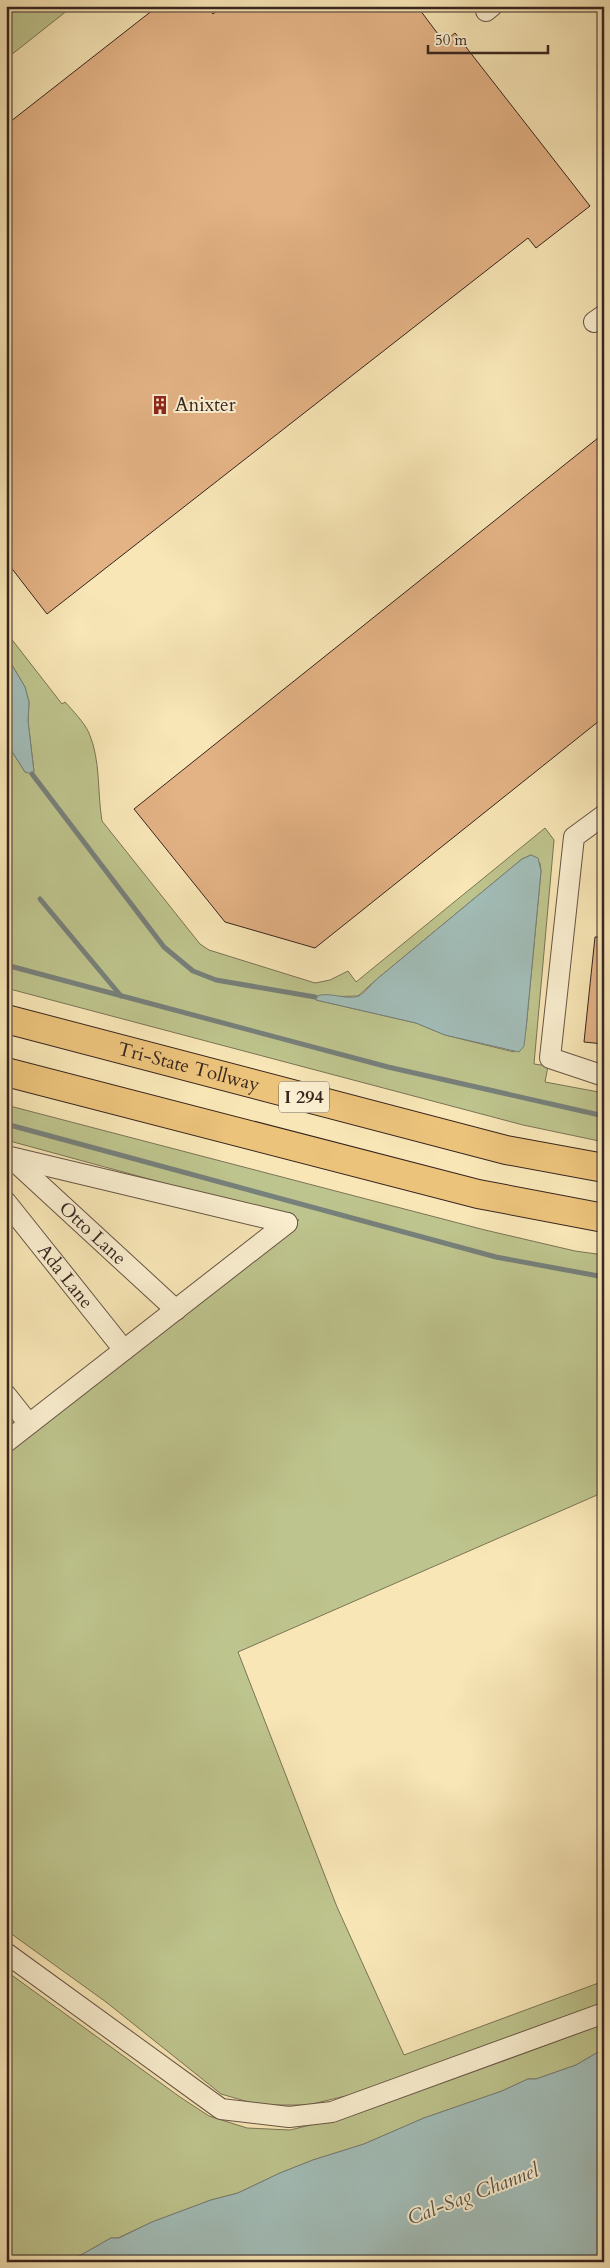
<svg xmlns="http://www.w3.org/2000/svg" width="610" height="2268" font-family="Cardo,serif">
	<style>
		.green { fill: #bec48d; stroke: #7a7456; fill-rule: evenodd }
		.water { fill: #a2bdb8; stroke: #77807b }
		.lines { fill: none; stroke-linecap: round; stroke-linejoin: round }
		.stream { stroke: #77807b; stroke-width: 5 }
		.building { fill: #e3b285; stroke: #37251f }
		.minor-casing { stroke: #675545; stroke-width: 22 }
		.highway-casing { stroke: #37251f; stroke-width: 30 }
		.minor { stroke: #faefd0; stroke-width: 20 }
		.highway { stroke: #ecc37b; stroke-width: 28 }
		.labels { text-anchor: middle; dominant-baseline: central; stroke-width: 4; stroke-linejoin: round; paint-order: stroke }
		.shield { fill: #faefd0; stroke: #726254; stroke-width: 1 }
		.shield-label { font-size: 18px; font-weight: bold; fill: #37251f }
		.poi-label { font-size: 19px; fill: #37251f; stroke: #faefd0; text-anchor: start }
		.street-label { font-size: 19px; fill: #37251f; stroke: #faefd0 }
		.water-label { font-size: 20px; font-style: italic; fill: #57534d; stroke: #faefd0 }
	</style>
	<rect width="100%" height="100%" fill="#f8e6b6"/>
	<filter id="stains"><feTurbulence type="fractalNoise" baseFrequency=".004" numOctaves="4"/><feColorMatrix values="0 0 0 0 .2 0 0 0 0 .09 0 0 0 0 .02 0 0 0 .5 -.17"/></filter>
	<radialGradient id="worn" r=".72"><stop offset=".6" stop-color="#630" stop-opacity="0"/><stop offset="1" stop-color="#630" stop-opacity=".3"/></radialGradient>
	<g class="green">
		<polygon points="6,6 73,6 6,59"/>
		<path d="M6,632L62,704L65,702C73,711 84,722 89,733C101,761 97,792 102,821L200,944L209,950L315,983L330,980L348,971L356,982L545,828L554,840L534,1064L548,1066L545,1082L604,1093V1142L523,1125L6,988V742L25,772H34L28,721L29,702L25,687L6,655ZM531,855L540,863L541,871L526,1029L514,1052L445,1035L416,1023L316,1000L315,997L358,996L377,979L522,859Z"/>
		<polygon points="6,1105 485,1230 575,1251 604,1255 604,1492 238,1652 337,1907 404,2055 604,1981 604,2002 358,2093 308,2105 259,2105 221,2094 106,2002 6,1930 6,1449 299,1220 6,1140"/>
		<polygon points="6,1971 180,2097 209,2116 247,2128 290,2130 355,2114 604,2023 604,2051 600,2051 576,2065 536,2079 528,2079 502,2091 424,2118 364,2144 313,2160 280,2173 238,2193 211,2200 152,2222 118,2238 111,2238 81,2255 63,2262 6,2262"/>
	</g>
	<g class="water">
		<polygon points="6,655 25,687 29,702 28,721 34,772 32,774 25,772 6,742"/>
		<path d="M531,855L538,858L541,871L526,1029L524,1046L519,1052L445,1035L416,1023L316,1000L315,997C328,990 345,1001 359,996C366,992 371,984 377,979L522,859Z"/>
		<polygon points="600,2051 604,2051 604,2258 595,2262 63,2262 81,2255 111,2238 119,2238 152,2222 211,2200 238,2193 280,2173 313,2160 364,2144 424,2118 502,2091 528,2079 536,2079 576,2065"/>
	</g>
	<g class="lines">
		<g class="stream">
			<polyline points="32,774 164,947 193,971 216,980 315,997"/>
			<polyline points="40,899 121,996"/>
			<polyline points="6,965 388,1067 604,1116"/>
			<polyline points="6,1124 496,1257 604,1277"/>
		</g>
	</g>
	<g class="building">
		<polygon points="158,6 206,6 213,14 223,6 417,6 444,42 455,33 590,206 536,248 528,238 47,614 6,561 6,125"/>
		<polygon points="598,438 604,445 604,717 315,948 225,922 134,809"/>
		<polygon points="595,937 604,937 604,1044 584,1042"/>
	</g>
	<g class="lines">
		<g class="minor-casing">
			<g id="minor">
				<polyline points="486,11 492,6"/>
				<polyline points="594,322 604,315"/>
				<polyline points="604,815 574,837 550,1058 604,1076"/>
				<polyline points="6,1156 287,1223"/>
				<path id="s1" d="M11,1158L176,1310"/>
				<path id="s2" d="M6,1202L124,1350"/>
				<polyline points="6,1395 29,1424"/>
				<polyline points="6,1442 287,1223"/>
				<polyline points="6,1953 221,2109 289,2117 332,2112 604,2013"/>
			</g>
		</g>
		<g class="highway-casing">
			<g id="highway">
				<path id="s3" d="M6,1019L506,1150L604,1168"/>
				<polyline points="6,1072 478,1194 604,1218"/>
			</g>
		</g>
		<use href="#minor" class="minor"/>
		<use href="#highway" class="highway"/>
	</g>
	<defs>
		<g id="building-bare" transform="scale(1.5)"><path d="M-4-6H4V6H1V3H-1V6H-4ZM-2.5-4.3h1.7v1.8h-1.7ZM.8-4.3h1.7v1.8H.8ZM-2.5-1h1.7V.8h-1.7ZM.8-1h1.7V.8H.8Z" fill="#8f2418" stroke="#faefd0" stroke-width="2.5" paint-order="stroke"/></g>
	</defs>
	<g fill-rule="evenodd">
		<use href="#building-bare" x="160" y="405"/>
	</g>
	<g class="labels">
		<rect class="shield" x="279" y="1081.5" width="50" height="31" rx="4"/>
		<g class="shield-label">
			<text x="304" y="1097">I 294</text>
		</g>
		<g class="poi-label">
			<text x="175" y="405">Anixter</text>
		</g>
		<g class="street-label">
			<text stroke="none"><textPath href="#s3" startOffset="189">Tri-State Tollway</textPath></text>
			<text stroke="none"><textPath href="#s1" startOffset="111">Otto Lane</textPath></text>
			<text stroke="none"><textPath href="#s2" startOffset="95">Ada Lane</textPath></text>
		</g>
		<g class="water-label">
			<text transform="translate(473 2194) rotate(-21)">Cal-Sag Channel</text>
		</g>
	</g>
	<rect width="610" height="2268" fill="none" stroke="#f8e6b6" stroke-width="25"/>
	<rect x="8" y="8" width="595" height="2253" fill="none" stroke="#37251f" stroke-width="2.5"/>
	<rect x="12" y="12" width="585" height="2243" fill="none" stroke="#37251f"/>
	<path d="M428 45v8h120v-8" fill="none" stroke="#37251f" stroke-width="2.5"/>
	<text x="435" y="45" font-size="15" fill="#37251f" stroke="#faefd0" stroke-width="4" paint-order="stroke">50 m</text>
	<rect width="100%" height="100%" filter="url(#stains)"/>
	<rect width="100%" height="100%" fill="url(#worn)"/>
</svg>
